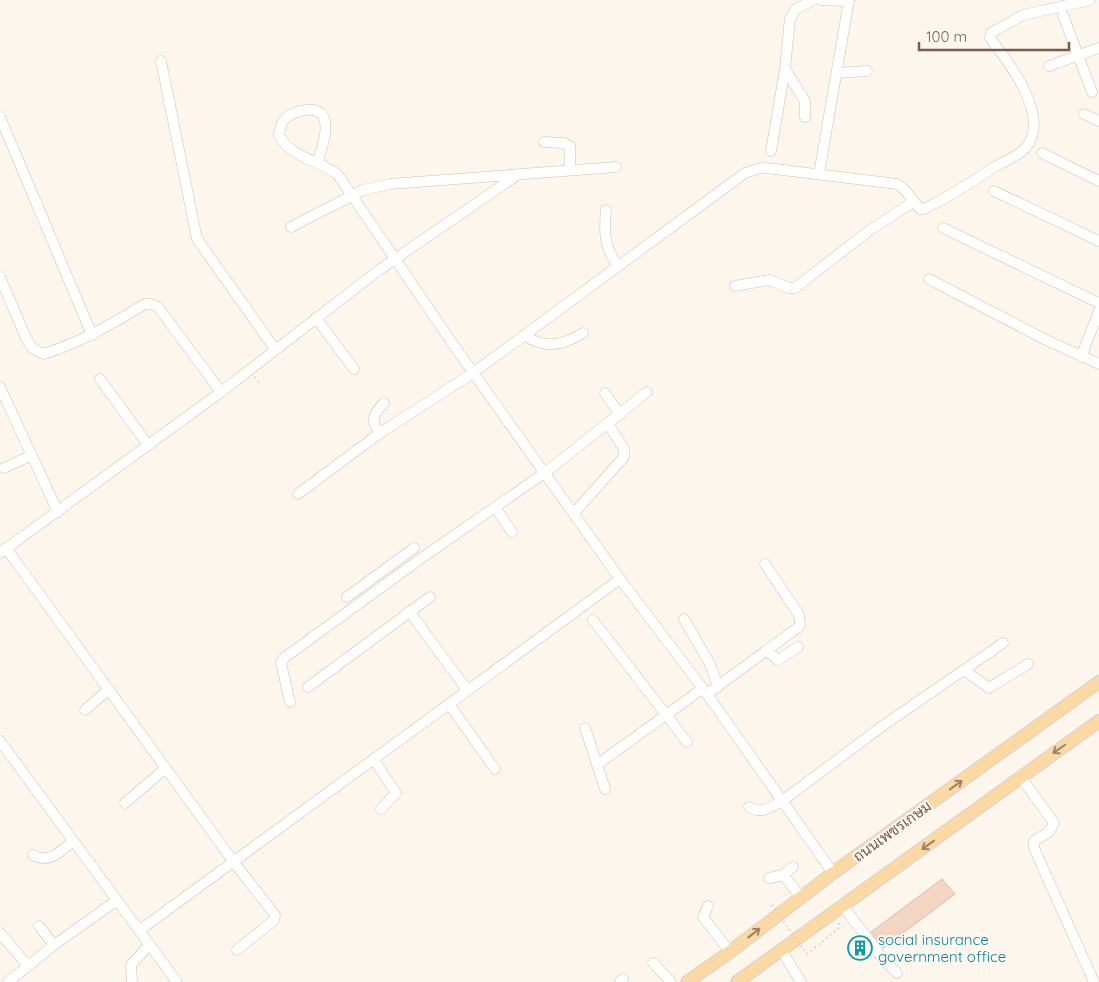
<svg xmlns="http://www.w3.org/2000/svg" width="1099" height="982" font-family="Quicksand,Sarabun,sans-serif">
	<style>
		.building { fill: #f3d5c3; stroke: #e6bba3 }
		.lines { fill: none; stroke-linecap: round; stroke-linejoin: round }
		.minor-casing { stroke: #d1beb0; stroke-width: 11 }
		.major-casing { stroke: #dad1cd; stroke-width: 14 }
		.path { stroke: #d9b8a5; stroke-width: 2; stroke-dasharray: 1 4; stroke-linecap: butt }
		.minor { stroke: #fff; stroke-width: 10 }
		.major { stroke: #fbd9a5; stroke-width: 12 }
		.path-bridge { stroke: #d9b8a5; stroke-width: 2; stroke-dasharray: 1 4; stroke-linecap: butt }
		.oneway { stroke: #a18267 }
		.labels { text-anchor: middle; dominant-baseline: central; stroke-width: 4; stroke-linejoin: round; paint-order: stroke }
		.street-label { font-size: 15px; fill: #7a5c4d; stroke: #fffaf3 }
		.culture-label { font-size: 15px; fill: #0d838f; stroke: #fffaf3; text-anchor: start }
	</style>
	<rect width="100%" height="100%" fill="#fdf6ec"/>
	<g class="building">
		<polygon points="942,879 955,894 883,948 871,932"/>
		<polygon points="858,937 869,952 856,960 847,947"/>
	</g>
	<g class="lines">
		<g class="minor-casing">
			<g id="minor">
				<polyline points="821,0 849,1"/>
				<polyline points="1063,15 1092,92"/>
				<polyline points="161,61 197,239 275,349"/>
				<polyline points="1049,66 1099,48"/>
				<polyline points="837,73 867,71"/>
				<polyline points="1084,114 1099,121"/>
				<polyline points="0,117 92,335"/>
				<polyline points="805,117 805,101 785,69 790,18 796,9 813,0"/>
				<polyline points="544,142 564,143 570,146 570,170"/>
				<polyline points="771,151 785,69"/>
				<polyline points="1042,153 1099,181"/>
				<path d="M318,162C321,150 330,127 323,116C316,104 291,112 284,120C281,123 280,130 279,135C290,158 318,159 338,175L457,350L620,579L707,694L833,873"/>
				<polyline points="819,174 849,0"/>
				<polyline points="994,191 1099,241"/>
				<path d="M606,210C604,232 604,246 617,265"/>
				<polyline points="291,227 363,190 390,184 616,167"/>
				<polyline points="943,228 1099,303"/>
				<path d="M0,277L26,338L33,349L44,354C81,342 112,324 145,304H151L158,307L221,392"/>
				<polyline points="929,279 1044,339 1099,364"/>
				<polyline points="735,286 769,280 789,288 795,288 870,230 913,202"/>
				<polyline points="316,318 354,369"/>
				<path d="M524,335C544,349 562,346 583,333"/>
				<polyline points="1081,357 1099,311"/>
				<polyline points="100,379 148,445"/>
				<polyline points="0,387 58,512"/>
				<polyline points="605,393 620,415"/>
				<path d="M380,433C369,421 374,413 384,403"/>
				<polyline points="4,468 30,456"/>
				<path d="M298,494L380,433L473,373L745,173L761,168L775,169L897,184L904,189L920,209H924C948,197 971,183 993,168C1005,160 1024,155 1030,141C1046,111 1008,61 990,38L991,33L1023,15L1090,0"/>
				<polyline points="495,507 512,532"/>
				<polyline points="574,513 624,457 624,449 608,424"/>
				<polyline points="6,548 233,861 275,915 274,920 237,950"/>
				<polyline points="0,553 221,392 379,270 516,176"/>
				<polyline points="347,597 414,548"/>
				<polyline points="409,611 467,690"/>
				<polyline points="684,619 710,664 718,687"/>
				<polyline points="593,620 687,742"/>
				<polyline points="767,651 778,660 798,647"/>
				<polyline points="964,670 989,688 1028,664"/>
				<polyline points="308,687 430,597"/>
				<polyline points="707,694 800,626 799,615 765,564"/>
				<polyline points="290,702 281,663 284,658 423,557 546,472 647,392"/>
				<polyline points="449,704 495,769"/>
				<polyline points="85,710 109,689"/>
				<polyline points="585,728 605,789"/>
				<polyline points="0,741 177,982"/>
				<polyline points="374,760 396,793 381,809"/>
				<polyline points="598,764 702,689"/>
				<polyline points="1020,776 1054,823 1049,832 1034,841 1034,848 1094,982"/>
				<polyline points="125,803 166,768"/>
				<path d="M749,807C761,815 771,807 782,801L884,725L1003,643"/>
				<path d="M33,855C49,864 60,852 73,841"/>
				<polyline points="783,875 793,867"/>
				<polyline points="769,878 783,875 801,897"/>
				<polyline points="842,905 884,960 897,973"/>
				<polyline points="708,906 703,917 730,952"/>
				<polyline points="39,926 54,945"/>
				<polyline points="140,930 620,579"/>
				<polyline points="0,933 28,966"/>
				<polyline points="781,950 801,982"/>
				<polyline points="653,963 671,982"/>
				<polyline points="8,982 54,945 116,901"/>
				<polyline points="132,982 131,965 149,945"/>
				<polyline points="620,982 623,979"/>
			</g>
		</g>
		<g class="major-casing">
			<g id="major">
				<polyline points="687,982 730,952 833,873 1099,682"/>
				<polyline points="737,982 1099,721"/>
			</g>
		</g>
		<g class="path">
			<polyline points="255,377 260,383"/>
			<polyline points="807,954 839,928 839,921"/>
		</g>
		<use href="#minor" class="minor"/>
		<use href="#major" class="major"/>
		<polyline class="path-bridge" points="772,905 807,954"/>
	</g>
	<defs><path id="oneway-shaft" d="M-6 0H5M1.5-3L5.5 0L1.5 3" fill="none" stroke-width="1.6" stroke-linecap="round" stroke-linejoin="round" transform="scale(1.25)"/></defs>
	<g class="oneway">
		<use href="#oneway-shaft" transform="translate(1059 749) rotate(145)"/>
		<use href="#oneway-shaft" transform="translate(956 785) rotate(-36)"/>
		<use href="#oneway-shaft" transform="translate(928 845) rotate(144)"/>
		<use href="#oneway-shaft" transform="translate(754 933) rotate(-38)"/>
	</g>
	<defs>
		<g id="building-ring" transform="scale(1.25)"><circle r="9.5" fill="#fffaf3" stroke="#0f9aa8" stroke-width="1.5"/><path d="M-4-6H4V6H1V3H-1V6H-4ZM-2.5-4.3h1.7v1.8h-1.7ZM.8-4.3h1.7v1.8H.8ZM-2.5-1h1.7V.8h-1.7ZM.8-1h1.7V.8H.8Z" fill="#0f9aa8"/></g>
	</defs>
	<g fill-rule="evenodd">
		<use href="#building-ring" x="860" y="948"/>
	</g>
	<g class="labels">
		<g class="street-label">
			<text transform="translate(892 831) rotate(-36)">ถนนเพชรเกษม</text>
		</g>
		<g class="culture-label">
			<text x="878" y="939">social insurance<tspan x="878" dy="17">government office</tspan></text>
		</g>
	</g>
	<path d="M919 42v8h150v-8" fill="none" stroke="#7a5c4d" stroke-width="2.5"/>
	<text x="926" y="42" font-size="15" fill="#7a5c4d" stroke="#fffaf3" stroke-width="4" paint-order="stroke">100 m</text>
</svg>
